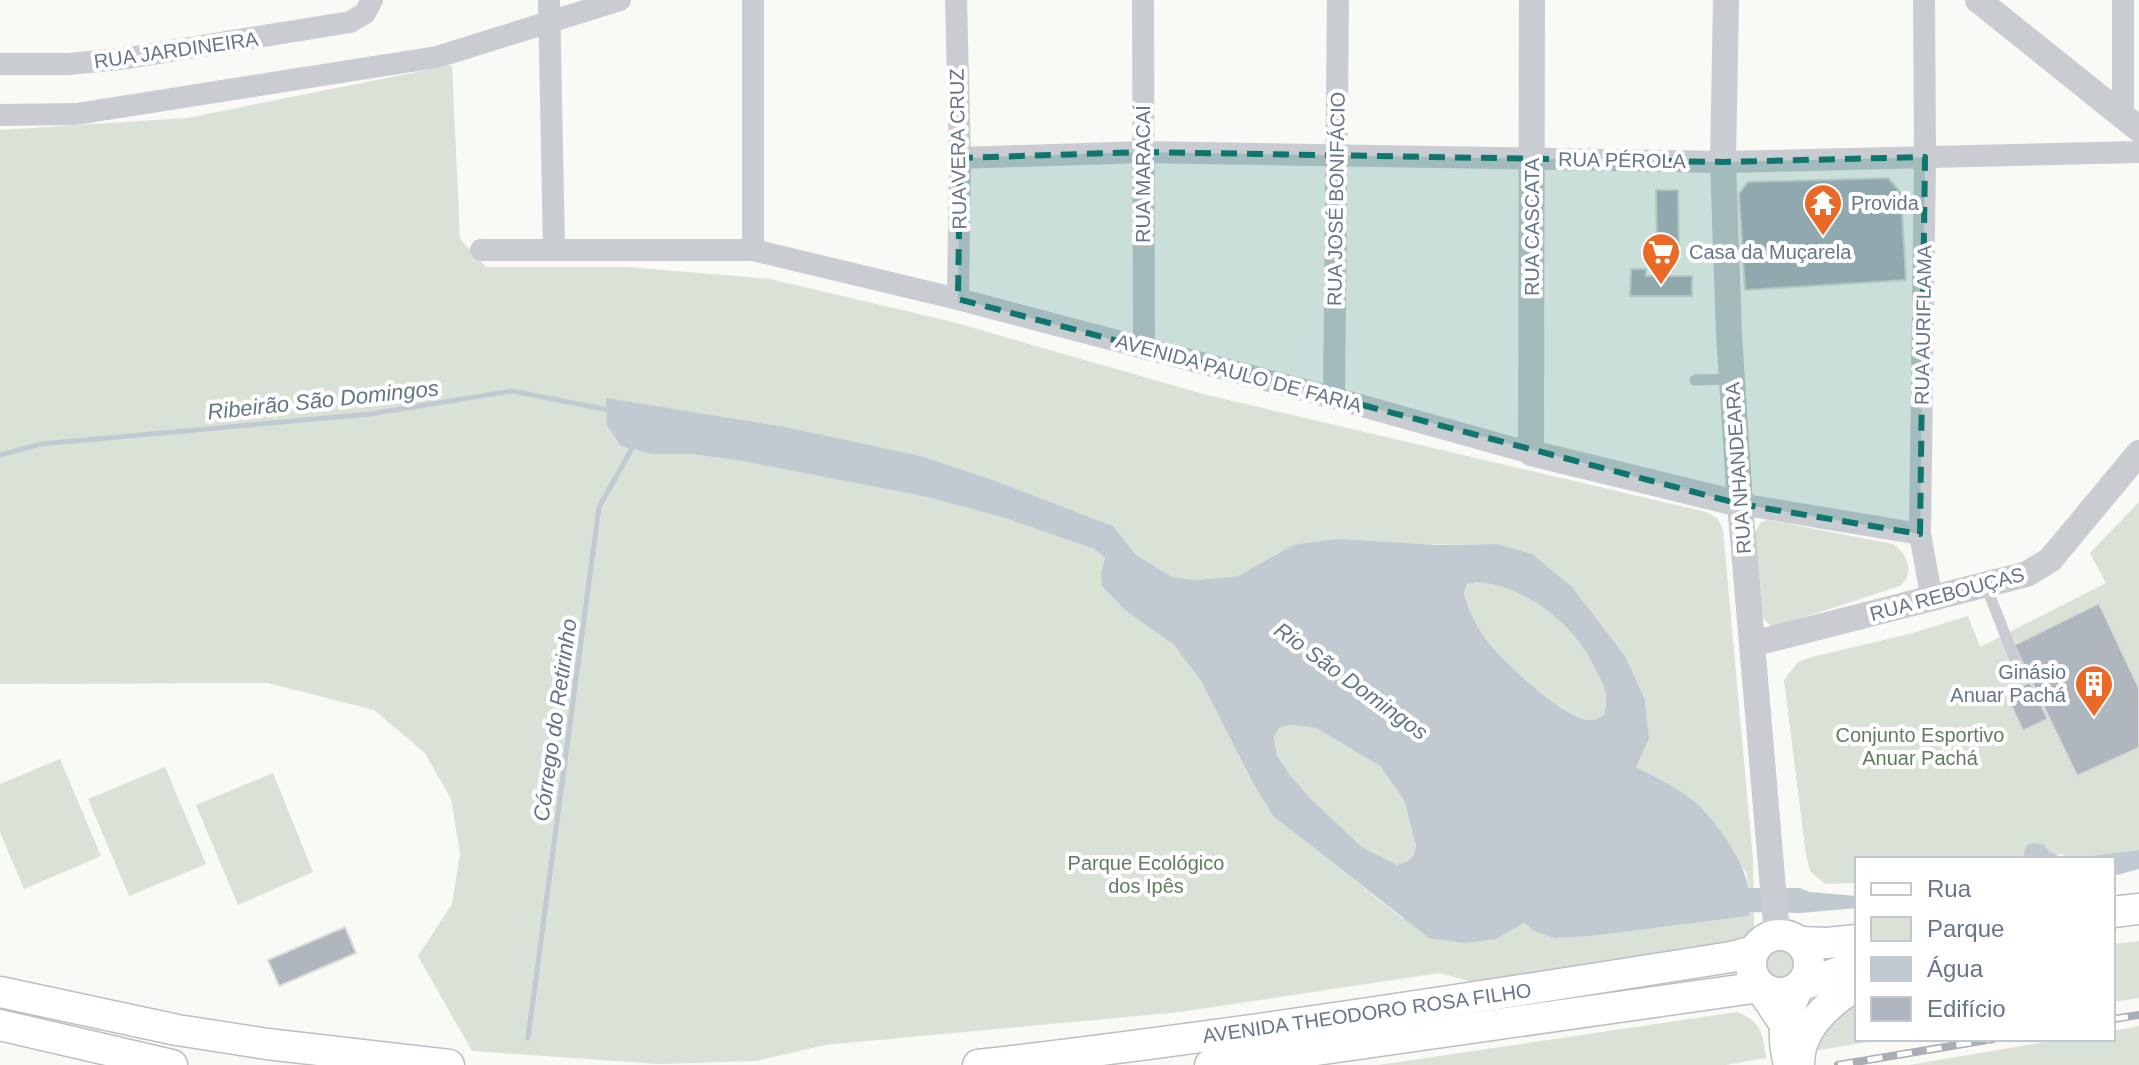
<svg xmlns="http://www.w3.org/2000/svg" width="2139" height="1065" font-family="Arial,sans-serif">
	<style>
		.green { fill: #dae1d7; fill-rule: evenodd }
		.water { fill: #c1cad0; fill-rule: evenodd }
		.lines { fill: none; stroke-linecap: round; stroke-linejoin: round }
		.stream { stroke: #c1cad0; stroke-width: 5 }
		.building { fill: #b0b6be; stroke: #dbdbd9; stroke-width: 2 }
		.secondary-casing { stroke: #bbbfc5; stroke-width: 33 }
		.service { stroke: #c9ccd0; stroke-width: 11 }
		.minor { stroke: #c9ccd0; stroke-width: 22 }
		.tertiary { stroke: #c9ccd0; stroke-width: 26 }
		.secondary { stroke: #fff; stroke-width: 30 }
		.rail-casing { stroke: #a9aeb5; stroke-width: 8 }
		.rail { stroke: #fff; stroke-width: 5; stroke-dasharray: 15; stroke-linecap: butt }
		.marked { fill: #0f766e; fill-opacity: 0.2; stroke: #0f766e; stroke-width: 6; stroke-dasharray: 16 10; stroke-linejoin: round }
		.labels { text-anchor: middle; dominant-baseline: central; stroke-width: 8; stroke-linejoin: round; paint-order: stroke }
		.street-label { font-size: 20px; fill: #677689; stroke: #fff }
		.poi-label { font-size: 20px; fill: #677689; stroke: #fff; text-anchor: start }
		.park-label { font-size: 20px; fill: #647a62; stroke: #fff }
		.water-label { font-size: 22px; font-style: italic; fill: #637783; stroke: #fff }
	</style>
	<rect width="100%" height="100%" fill="#f9f9f6"/>
	<g class="green">
		<path d="M452,65L460,239L486,267H628L770,279L953,322L1203,394L1706,512L1718,519L1723,530L1753,860L1754,928L1734,943L1483,985L1440,973L1180,1012L825,1045L756,1061L660,1064L472,1051L418,956L452,904L460,854L451,799L425,753L374,710L267,683L0,684V130L187,118ZM606,399L786,427L921,456L993,480L1113,526L1135,554L1172,577L1196,580L1238,576L1293,545L1497,544L1645,700L1649,739L1635,767L1693,800L1747,874L1749,916L1592,936L1554,938L1534,931L1524,923L1496,939L1402,918L1273,816L1253,783L1201,681L1174,645L1150,627L1101,572L1105,558L1094,549L1005,518L927,497L742,461L690,454H652Z"/>
		<polygon points="2139,502 2139,850 2066,859 2063,854 2036,859 1857,859 1857,883 1825,884 1810,871 1806,855 1784,680 1798,662 1812,657 1913,633 1968,616 1980,647 2106,583 2090,553"/>
		<path d="M1767,520L1893,544C1908,554 1915,574 1900,586L1777,626H1771L1763,618L1754,535L1760,523Z"/>
		<path d="M1478,582C1529,588 1573,623 1595,667C1604,685 1609,695 1604,715C1601,717 1596,720 1593,720C1569,723 1509,666 1493,648C1479,632 1469,613 1464,593L1467,584Z"/>
		<polygon points="1289,725 1316,728 1380,766 1404,800 1416,844 1414,855 1408,862 1397,865 1362,847 1311,799 1290,775 1277,754 1274,737 1279,728"/>
		<polygon points="60,759 101,856 24,889 0,832 0,784"/>
		<polygon points="165,767 206,864 129,896 88,799"/>
		<polygon points="273,773 313,872 238,905 196,805"/>
		<polygon points="2139,941 2139,998 2113,1002 2113,944"/>
		<circle cx="1781" cy="965" r="15"/>
		<polygon points="1857,999 1857,1039 1885,1039 1814,1051 1815,1034"/>
		<path d="M1737,1012C1761,1021 1763,1034 1766,1058L1726,1065H1378Z"/>
		<polygon points="2139,1026 2139,1065 1909,1065 2064,1039 2113,1039 2113,1031"/>
	</g>
	<g class="water">
		<path d="M606,398L786,427L921,456L993,480L1113,526L1135,554L1172,577L1196,580L1238,576L1293,545L1337,539L1438,545L1497,544L1532,554L1572,587L1625,656L1645,700L1649,739L1636,767C1654,777 1675,786 1691,799C1712,814 1746,863 1748,888H1800L1810,892L1857,896V908L1801,913L1750,912L1749,916L1592,936L1554,938L1534,931L1524,923L1496,939L1465,943L1429,938L1273,816L1253,783L1201,681L1174,645L1124,609L1102,586L1101,572L1105,558L1094,549L1005,518L927,497L742,461L691,454H652L621,446L607,425ZM1478,582C1529,588 1573,623 1595,668C1604,685 1609,695 1604,715C1600,717 1596,720 1593,720C1568,723 1509,666 1493,648C1479,632 1469,613 1464,593L1467,584ZM1289,725L1316,728L1380,766L1404,800L1416,845L1414,855L1408,861L1397,865L1362,847L1311,799L1290,775L1277,755L1274,737L1279,728Z"/>
		<polygon points="2032,843 2043,844 2050,852 2065,859 2025,859 2024,852 2027,845"/>
		<polygon points="2139,850 2139,869 2113,876 2113,859 2066,859"/>
	</g>
	<g class="lines">
		<g class="stream">
			<polyline points="0,455 41,444 370,414 512,391 613,411"/>
			<polyline points="528,1038 599,507 634,445"/>
		</g>
	</g>
	<g class="building">
		<polygon points="1888,178 1901,193 1906,280 1745,290 1739,193 1748,182"/>
		<polygon points="1656,190 1678,190 1679,260 1672,260 1672,271 1652,271 1652,260 1657,260"/>
		<polygon points="1631,269 1646,269 1646,276 1692,276 1692,296 1630,296"/>
		<polygon points="2099,603 2139,688 2139,748 2077,776 2014,645"/>
		<polygon points="2030,682 2048,719 2023,731 2005,693"/>
		<polygon points="345,927 356,953 279,986 268,960"/>
	</g>
	<g class="lines">
		<g class="secondary-casing">
			<g id="secondary">
				<polyline points="2113,912 2139,909"/>
				<circle cx="1780" cy="964" r="29"/>
				<polyline points="1801,942 1827,943 1857,940"/>
				<polyline points="0,992 177,1030 267,1044 449,1065"/>
				<polyline points="0,1025 172,1065"/>
				<path d="M978,1065C1230,1036 1480,997 1731,957L1754,951"/>
				<polyline points="1210,1065 1760,987 1784,1023"/>
				<path d="M1789,1065C1781,1033 1784,1015 1799,986L1857,966"/>
				<path d="M1799,1065C1798,1029 1828,1003 1857,985"/>
			</g>
		</g>
		<g class="service">
			<polyline points="1695,380 1731,379"/>
			<polyline points="1986,586 2017,665"/>
		</g>
		<g class="minor">
			<polyline points="549,0 554,249"/>
			<polyline points="956,0 960,158 958,299"/>
			<polyline points="1143,0 1144,348"/>
			<polyline points="1924,0 1925,157 1920,534 1932,600"/>
			<polyline points="2123,0 2123,117"/>
			<polyline points="0,64 69,64 128,58 350,22 365,13 372,0"/>
			<polyline points="0,115 76,114 437,57 620,0"/>
			<polyline points="960,158 1143,152 1723,162 2139,152"/>
			<polyline points="481,250 753,250 958,299 1334,398 1531,453"/>
			<polyline points="753,250 753,0"/>
			<polyline points="1334,398 1338,0"/>
			<polyline points="1740,504 1920,534"/>
		</g>
		<g class="tertiary">
			<polyline points="1532,0 1531,453 1740,504"/>
			<polyline points="1726,0 1723,162 1729,334 1740,504 1777,935"/>
			<polyline points="1978,0 2139,129"/>
			<polyline points="1752,644 2027,574 2050,560 2139,453"/>
		</g>
		<use href="#secondary" class="secondary"/>
		<g class="rail-casing">
			<g id="rail">
				<polyline points="2113,1019 2139,1015"/>
				<polyline points="1838,1065 1993,1039"/>
			</g>
		</g>
		<use href="#rail" class="rail"/>
	</g>
	<path class="marked" d="M1143,152L1723,162L1925,157L1920,534L1740,504L958,299L960,158Z"/>
	<defs>
		<g id="temple-pin" transform="scale(2)"><path d="M0 17L-7.5 6A9.5 9.5 0 1 1 7.5 6Z" fill="#ea6926" stroke="#fff"/><path d="M0-6L5-2H3V0L6.5 2.5H4V6H1.5V3h-3V6H-4V2.5H-6.5L-3 0V-2H-5Z" fill="#fff"/></g>
		<g id="supermarket-pin" transform="scale(2)"><path d="M0 17L-7.5 6A9.5 9.5 0 1 1 7.5 6Z" fill="#ea6926" stroke="#fff"/><path d="M-6-5.5h2.5l.6 2H6L4.5 2H-2.5L-4.4-4H-6ZM-1.5 3.2a1.3 1.3 0 1 0 .1 0ZM3 3.2a1.3 1.3 0 1 0 .1 0Z" fill="#fff"/></g>
		<g id="building-pin" transform="scale(2)"><path d="M0 17L-7.5 6A9.5 9.5 0 1 1 7.5 6Z" fill="#ea6926" stroke="#fff"/><path d="M-4-6H4V6H1V3H-1V6H-4ZM-2.5-4.3h1.7v1.8h-1.7ZM.8-4.3h1.7v1.8H.8ZM-2.5-1h1.7V.8h-1.7ZM.8-1h1.7V.8H.8Z" fill="#fff"/></g>
	</defs>
	<g fill-rule="evenodd">
		<use href="#temple-pin" x="1823" y="203"/>
		<use href="#supermarket-pin" x="1661" y="252"/>
		<use href="#building-pin" x="2094" y="684"/>
	</g>
	<g class="labels">
		<g class="street-label">
			<text transform="translate(176 50) rotate(-8)">RUA JARDINEIRA</text>
			<text transform="translate(958 149) rotate(-91)">RUA VERA CRUZ</text>
			<text transform="translate(1622 160) rotate(1)">RUA PÉROLA</text>
			<text transform="translate(1143 174) rotate(-90)">RUA MARACAÍ</text>
			<text transform="translate(1336 199) rotate(-89)">RUA JOSÉ BONIFÁCIO</text>
			<text transform="translate(1532 227) rotate(-90)">RUA CASCATA</text>
			<text transform="translate(1923 325) rotate(-89)">RUA AURIFLAMA</text>
			<text transform="translate(1239 373) rotate(15)">AVENIDA PAULO DE FARIA</text>
			<text transform="translate(1738 468) rotate(-94)">RUA NHANDEARA</text>
			<text transform="translate(1947 594) rotate(-15)">RUA REBOUÇAS</text>
			<text transform="translate(1367 1013) rotate(-8)">AVENIDA THEODORO ROSA FILHO</text>
		</g>
		<g class="poi-label">
			<text x="1851" y="203">Provida</text>
			<text x="1689" y="252">Casa da Muçarela</text>
			<text x="2066" y="672" text-anchor="end">Ginásio<tspan x="2066" dy="23">Anuar Pachá</tspan></text>
		</g>
		<g class="park-label">
			<text x="1920" y="735">Conjunto Esportivo<tspan x="1920" dy="23">Anuar Pachá</tspan></text>
			<text x="1146" y="863">Parque Ecológico<tspan x="1146" dy="23">dos Ipês</tspan></text>
		</g>
		<g class="water-label">
			<text transform="translate(323 400) rotate(-6)">Ribeirão São Domingos</text>
			<text transform="translate(1351 681) rotate(36)">Rio São Domingos</text>
			<text transform="translate(555 720) rotate(-82)">Córrego do Retirinho</text>
		</g>
	</g>
	<rect x="1855" y="857" width="260" height="184" fill="#ffffff" stroke="#c2c8d0" stroke-width="2"/>
	<rect x="1871" y="883" width="40" height="12" fill="#ffffff" stroke="#c2c8d0" stroke-width="2"/>
	<text x="1927" y="897" font-size="24" fill="#677689">Rua</text>
	<rect x="1871" y="917" width="40" height="24" fill="#dae1d7" stroke="#c2c8d0" stroke-width="2"/>
	<text x="1927" y="937" font-size="24" fill="#677689">Parque</text>
	<rect x="1871" y="957" width="40" height="24" fill="#c1cad0" stroke="#c2c8d0" stroke-width="2"/>
	<text x="1927" y="977" font-size="24" fill="#677689">Água</text>
	<rect x="1871" y="997" width="40" height="24" fill="#b0b6be" stroke="#c2c8d0" stroke-width="2"/>
	<text x="1927" y="1017" font-size="24" fill="#677689">Edifício</text>
</svg>
